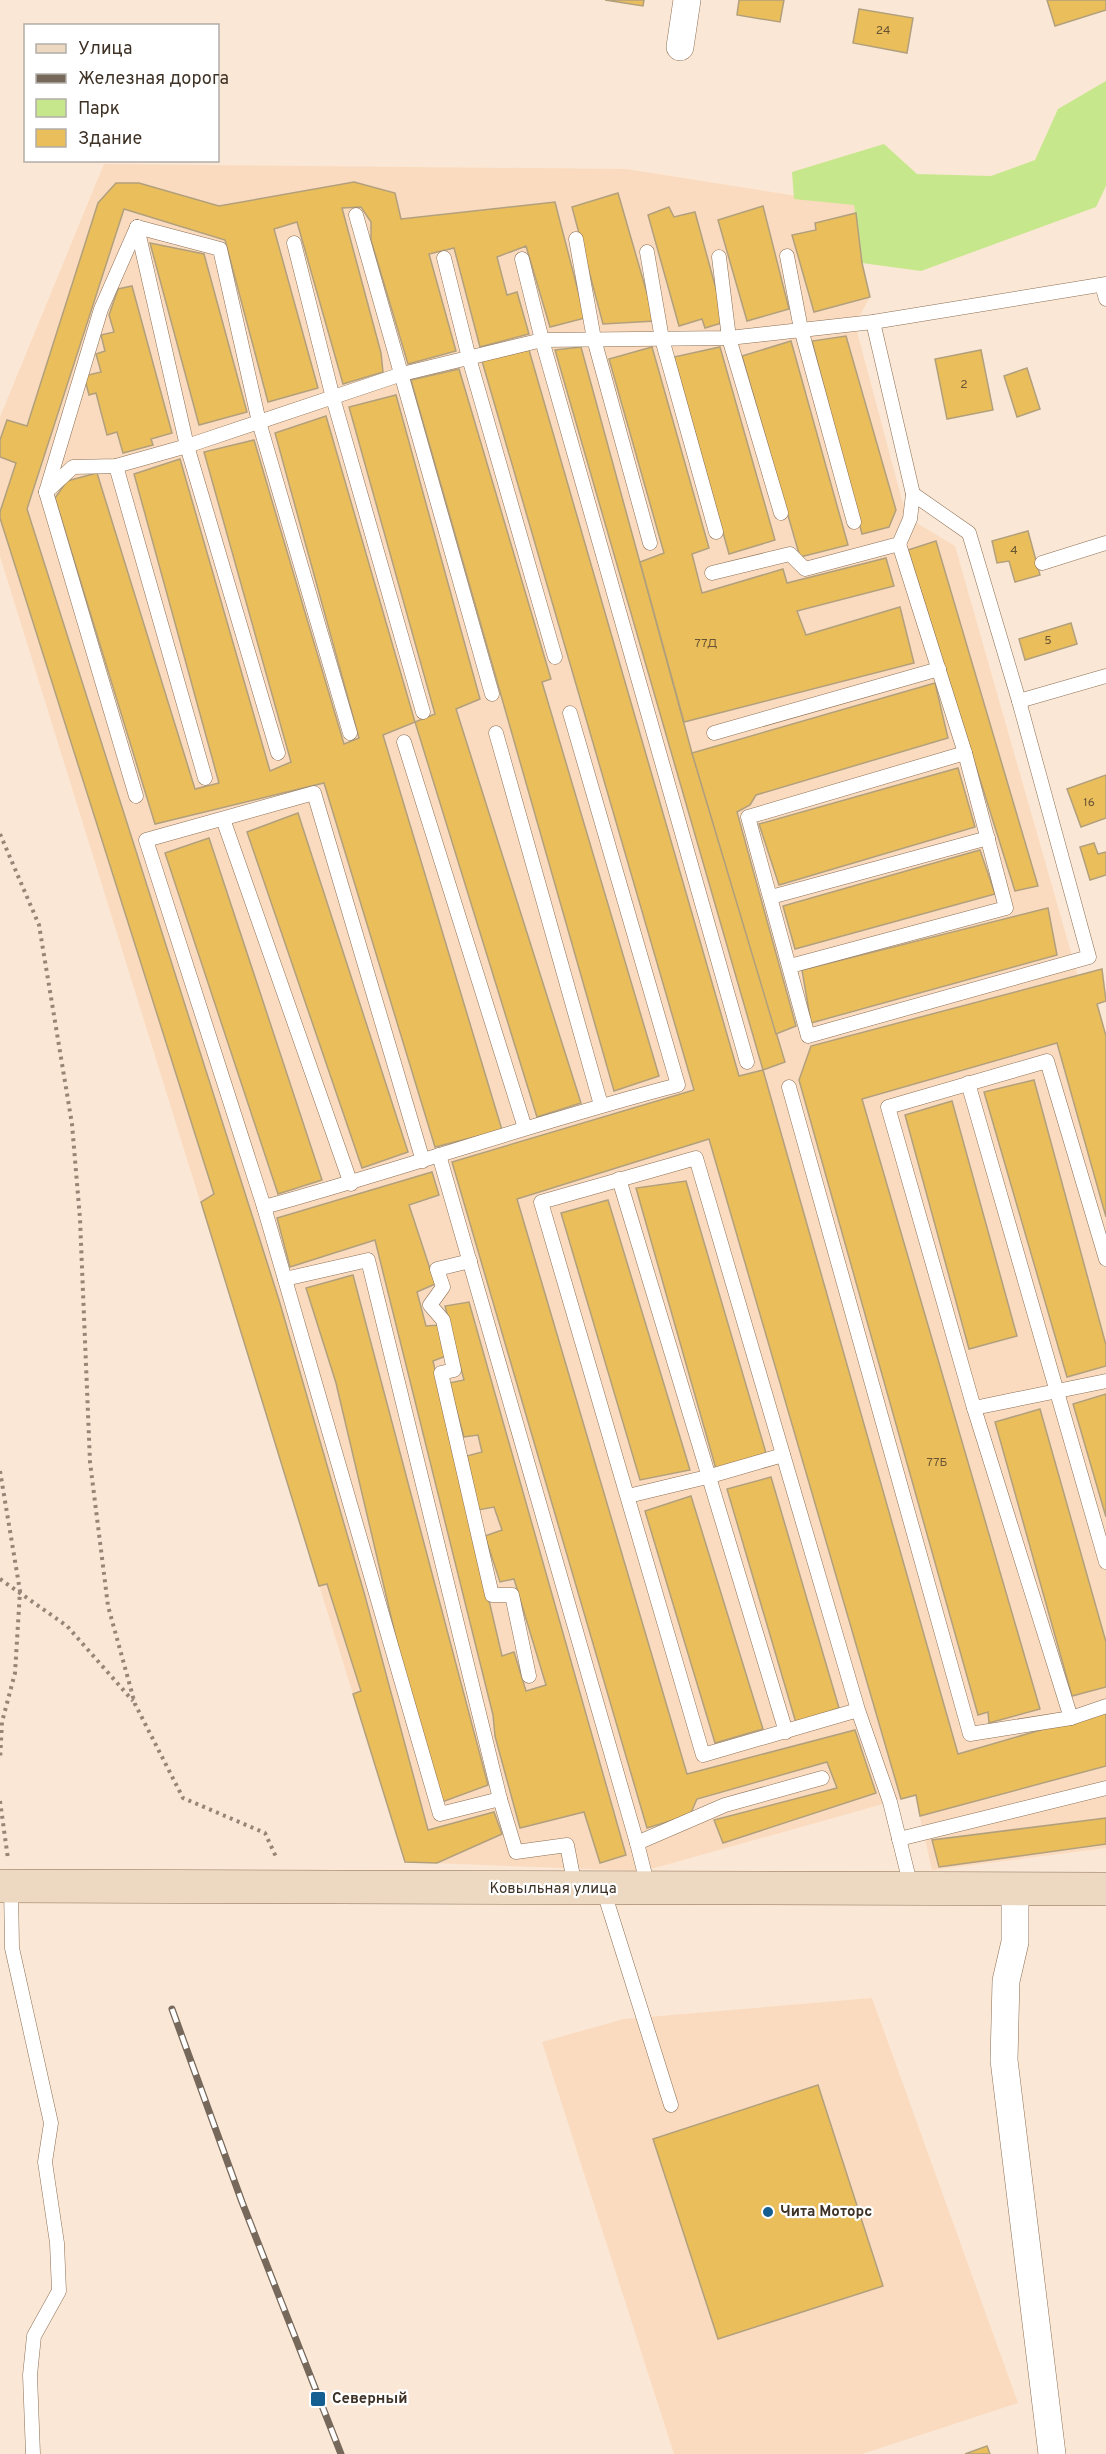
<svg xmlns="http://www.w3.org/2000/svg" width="1106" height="2454" font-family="Overpass,sans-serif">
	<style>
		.built { fill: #fadbbf }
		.green { fill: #c6e78b }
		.building { fill: #ebbe5c; stroke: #b2a07c; stroke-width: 1.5 }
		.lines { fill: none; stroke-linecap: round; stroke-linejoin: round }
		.service-casing { stroke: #8c6f54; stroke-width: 15 }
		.minor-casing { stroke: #8c6f54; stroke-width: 28 }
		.secondary-casing { stroke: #8c6f54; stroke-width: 34 }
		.path { stroke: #968678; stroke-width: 4; stroke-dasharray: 3 4.5; stroke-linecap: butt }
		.service { stroke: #fff; stroke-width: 14 }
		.minor { stroke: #fff; stroke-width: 27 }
		.secondary { stroke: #edd9c2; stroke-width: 33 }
		.rail-casing { stroke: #76685a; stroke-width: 7 }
		.rail { stroke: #fff; stroke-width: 4.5; stroke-dasharray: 14; stroke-linecap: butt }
		.poi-dot { fill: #145e92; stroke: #fff; stroke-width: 2 }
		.labels { text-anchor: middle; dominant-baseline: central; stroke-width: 4.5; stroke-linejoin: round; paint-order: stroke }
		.number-label { font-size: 12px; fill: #695534 }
		.street-label { font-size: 15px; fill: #3e3226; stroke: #fff }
		.poi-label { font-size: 15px; font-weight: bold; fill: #3e3226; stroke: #fff; text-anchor: start }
	</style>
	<rect width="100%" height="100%" fill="#fbe7d5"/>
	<g class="built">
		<polygon points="104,164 626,169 854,205 862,263 870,297 855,324 902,500 910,519 955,546 1106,1075 1106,1848 932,1870 915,1795 644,1871 405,1862 0,556 0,417"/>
		<polygon points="872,1998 1018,2403 862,2454 674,2454 542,2042 624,2019"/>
	</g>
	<polygon class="green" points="1106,81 1106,186 1096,207 921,271 862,263 854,205 794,199 792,172 884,144 917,174 991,176 1035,160 1058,109"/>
	<g class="building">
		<polygon points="605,0 644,0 643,6"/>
		<polygon points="739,0 784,0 780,22 737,15"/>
		<polygon points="1047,0 1106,0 1106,10 1055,26"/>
		<polygon points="859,9 913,18 907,53 853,43"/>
		<polygon points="354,182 395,193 401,219 555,202 585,318 550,327 526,246 497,257 507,295 517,292 529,334 480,347 454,248 429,254 456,351 408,364 371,240 371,222 361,207 342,208 381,353 383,372 343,384 297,222 274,229 318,388 268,402 225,240 124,209 27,509 279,1300 365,1596 428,1830 494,1812 502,1834 437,1863 405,1862 353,1694 361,1691 327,1584 319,1586 201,1202 214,1194 0,518 0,512 16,463 0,457 0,440 7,420 27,426 98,203 116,183 139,183 219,206"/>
		<polygon points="618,193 655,321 603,324 572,207"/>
		<polygon points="763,206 789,309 747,321 718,220"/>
		<polygon points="669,207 674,217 695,212 725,322 705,328 702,319 679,326 648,215"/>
		<polygon points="856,213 862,263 870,297 814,312 792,235 816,230 815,223"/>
		<polygon points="150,243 204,254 247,412 199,425"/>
		<polygon points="132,286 172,433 151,439 153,445 123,453 117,432 107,435 96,393 89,395 84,376 101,372 96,354 105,351 101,335 114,332 109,315 118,289"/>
		<polygon points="846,336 896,510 889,527 862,534 812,341"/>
		<polygon points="791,341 848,545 800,557 742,356"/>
		<polygon points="581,347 692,753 785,1062 763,1070 555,350"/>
		<polygon points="652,347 709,548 692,554 702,593 783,569 787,583 886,558 894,586 797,611 806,635 900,607 914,663 684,722 640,562 664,553 609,359"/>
		<polygon points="720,347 775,540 729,554 674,357"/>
		<polygon points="529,350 739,1076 763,1070 958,1754 1106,1711 1106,1766 920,1816 916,1795 901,1799 709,1139 517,1199 687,1774 855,1730 876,1793 723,1843 714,1820 837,1788 827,1762 697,1799 690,1815 647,1828 452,1162 694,1090 482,361"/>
		<polygon points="981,350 993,410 947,419 935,359"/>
		<polygon points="1027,368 1040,409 1017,417 1004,376"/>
		<polygon points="459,369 551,679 542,682 659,1076 614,1091 411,380"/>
		<polygon points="396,395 480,699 456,709 581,1103 537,1117 415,722 435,714 349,407"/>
		<polygon points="326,416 415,722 383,735 502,1130 435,1147 324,783 155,824 55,498 67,481 97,473 195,789 219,783 134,474 180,459 270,771 291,762 204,452 254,440 344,744 359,738 275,433"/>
		<polygon points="1028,531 1040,575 1015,582 1009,561 997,563 992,541"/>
		<polygon points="936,541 1038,886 1015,891 908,550"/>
		<polygon points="1071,623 1077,644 1025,660 1019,639"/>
		<polygon points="935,683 948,738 756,795 750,805 737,812 796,1026 776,1034 692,753"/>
		<polygon points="958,768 975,827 779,885 759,824"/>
		<polygon points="1106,775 1106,818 1081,827 1067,789"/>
		<polygon points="298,813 408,1152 362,1168 247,832"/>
		<polygon points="209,838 322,1180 278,1194 165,853"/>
		<polygon points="1094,843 1098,854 1106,852 1106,875 1090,880 1080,847"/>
		<polygon points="980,850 995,894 795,949 783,906"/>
		<polygon points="1048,908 1057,955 811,1023 802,970"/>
		<polygon points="1102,969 1106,1001 1097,1004 1106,1036 1106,1217 1057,1043 862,1099 1040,1709 989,1723 988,1712 978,1715 799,1080 811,1046"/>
		<polygon points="1034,1080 1106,1345 1106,1366 1067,1377 984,1092"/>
		<polygon points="952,1101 1017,1336 969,1349 905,1115"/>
		<polygon points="432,1172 439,1195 409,1205 435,1284 417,1292 426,1326 440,1325 446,1356 433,1361 502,1656 514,1652 526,1691 546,1685 514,1579 500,1582 485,1536 502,1530 494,1507 478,1510 467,1456 482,1452 478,1435 464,1437 449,1383 464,1380 445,1306 469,1302 626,1855 600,1863 584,1812 520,1828 495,1736 493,1715 375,1240 290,1267 277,1218"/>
		<polygon points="686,1181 766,1453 716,1469 636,1188"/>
		<polygon points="608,1200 690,1470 640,1480 561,1213"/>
		<polygon points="353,1275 488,1785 442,1802 405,1676 336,1383 306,1288"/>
		<polygon points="1106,1394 1106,1517 1073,1404"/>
		<polygon points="1040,1409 1106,1642 1106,1687 1072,1696 995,1422"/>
		<polygon points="771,1477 839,1708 796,1723 727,1489"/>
		<polygon points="691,1496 763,1729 715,1743 645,1511"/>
		<polygon points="1106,1818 1106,1844 939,1867 932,1840"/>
		<polygon points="818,2085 883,2286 718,2339 653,2139"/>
		<polygon points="987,2446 990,2454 965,2454"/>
	</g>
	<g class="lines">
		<g class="service-casing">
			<g id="service">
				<polyline points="356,215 492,694"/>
				<polyline points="137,227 220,249 259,422 350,733"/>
				<polyline points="137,227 187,446 278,753"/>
				<polyline points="576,239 594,339 650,543"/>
				<polyline points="294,243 333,398 423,712"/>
				<polyline points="647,252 662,339 716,532"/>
				<polyline points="787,256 801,329 854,522"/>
				<polyline points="719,257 729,338 781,513"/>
				<polyline points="444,258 469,358 555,657"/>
				<polyline points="522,259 542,340 747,1062"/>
				<polyline points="1102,285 1106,299"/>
				<polyline points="873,322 913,494 969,533 1019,701 1089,957 808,1036 748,817 965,753"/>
				<polyline points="116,466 205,778"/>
				<polyline points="46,492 73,467 116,466 187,446 402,374 542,340 729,338 873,322 1106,284"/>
				<polyline points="1042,563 1106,543"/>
				<polyline points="712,573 790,554 805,569 899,544 910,519 913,494"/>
				<polyline points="1019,701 1106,676"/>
				<polyline points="496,733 601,1105"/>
				<polyline points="714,733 939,669"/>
				<polyline points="404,742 525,1128"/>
				<polyline points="136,796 46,492 101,309 137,227"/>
				<polyline points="223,819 351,1184"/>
				<polyline points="771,897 988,838"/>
				<polyline points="790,966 1006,908 965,753 899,544"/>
				<polyline points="968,1083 1106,1562"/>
				<polyline points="789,1087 970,1734 1071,1718 1106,1706"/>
				<polyline points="439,1155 637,1843 644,1871 644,1889"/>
				<polyline points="423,1161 314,793 146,840 264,1207 440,1814 500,1799"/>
				<polyline points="619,1179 786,1732"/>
				<path d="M264,1207C403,1169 539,1121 678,1085L570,713"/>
				<polyline points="470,1261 437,1269 443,1287 430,1305 443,1320 454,1370 441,1373 492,1595 512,1595 529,1676"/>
				<polyline points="285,1279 368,1260 500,1799 516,1852 567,1845 575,1887"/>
				<polyline points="974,1408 1106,1381"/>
				<polyline points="628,1496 707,1477 783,1455"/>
				<polyline points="858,1710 703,1755 541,1202 696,1158 858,1710 890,1802 911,1887"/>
				<polyline points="1071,1718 974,1408 888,1107 1047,1061 1106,1259"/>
				<polyline points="899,1839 1106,1788"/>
				<polyline points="637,1843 725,1805 822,1778"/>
				<polyline points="11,1886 12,1948 51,2123 45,2162 57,2243 59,2291 34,2336 30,2375 33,2454"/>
				<polyline points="603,1889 671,2105"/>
			</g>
		</g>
		<g class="minor-casing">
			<g id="minor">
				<polyline points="680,47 687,0"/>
				<polyline points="1015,1889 1015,1942 1006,1981 1004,2060 1052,2454"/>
			</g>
		</g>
		<g class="secondary-casing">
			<polyline id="secondary" points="0,1886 1106,1889"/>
		</g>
		<g class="path">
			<polyline points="0,834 39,925 72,1124 80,1219 90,1462 108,1606 135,1704 183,1798 265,1833 277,1859"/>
			<polyline points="0,1471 20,1591 15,1673 2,1722 0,1760"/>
			<polyline points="0,1579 67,1626 133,1701"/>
			<polyline points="0,1801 8,1859"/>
		</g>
		<use href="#service" class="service"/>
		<use href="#minor" class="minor"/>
		<use href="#secondary" class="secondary"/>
		<g class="rail-casing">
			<polyline id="rail" points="172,2009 242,2202 341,2454"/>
		</g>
		<use href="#rail" class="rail"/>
	</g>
	<g class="poi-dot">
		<circle cx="768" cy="2212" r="6"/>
		<rect x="310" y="2391" width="16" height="16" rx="3"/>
	</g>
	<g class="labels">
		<g class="number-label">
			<text x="883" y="31">24</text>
			<text x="964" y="385">2</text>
			<text x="1014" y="551">4</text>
			<text x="1048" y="641">5</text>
			<text x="706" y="644">77Д</text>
			<text x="1089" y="803">16</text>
			<text x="937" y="1463">77Б</text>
		</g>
		<g class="street-label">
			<text x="553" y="1889">Ковыльная улица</text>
		</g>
		<g class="poi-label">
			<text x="780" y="2212">Чита Моторс</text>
			<text x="332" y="2399">Северный</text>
		</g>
	</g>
	<rect x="24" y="24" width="195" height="138" fill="#ffffff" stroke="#b2ada8" stroke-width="1.5"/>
	<rect x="36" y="44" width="30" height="9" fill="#edd9c2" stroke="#b2ada8" stroke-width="1.5"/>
	<text x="78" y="54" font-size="18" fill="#3e3226">Улица</text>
	<rect x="36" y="74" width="30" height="9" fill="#76685a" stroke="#b2ada8" stroke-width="1.5"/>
	<text x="78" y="84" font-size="18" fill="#3e3226">Железная дорога</text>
	<rect x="36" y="99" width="30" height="18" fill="#c6e78b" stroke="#b2ada8" stroke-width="1.5"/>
	<text x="78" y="114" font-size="18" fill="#3e3226">Парк</text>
	<rect x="36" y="129" width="30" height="18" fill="#ebbe5c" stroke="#b2ada8" stroke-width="1.5"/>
	<text x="78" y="144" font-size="18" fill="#3e3226">Здание</text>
</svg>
